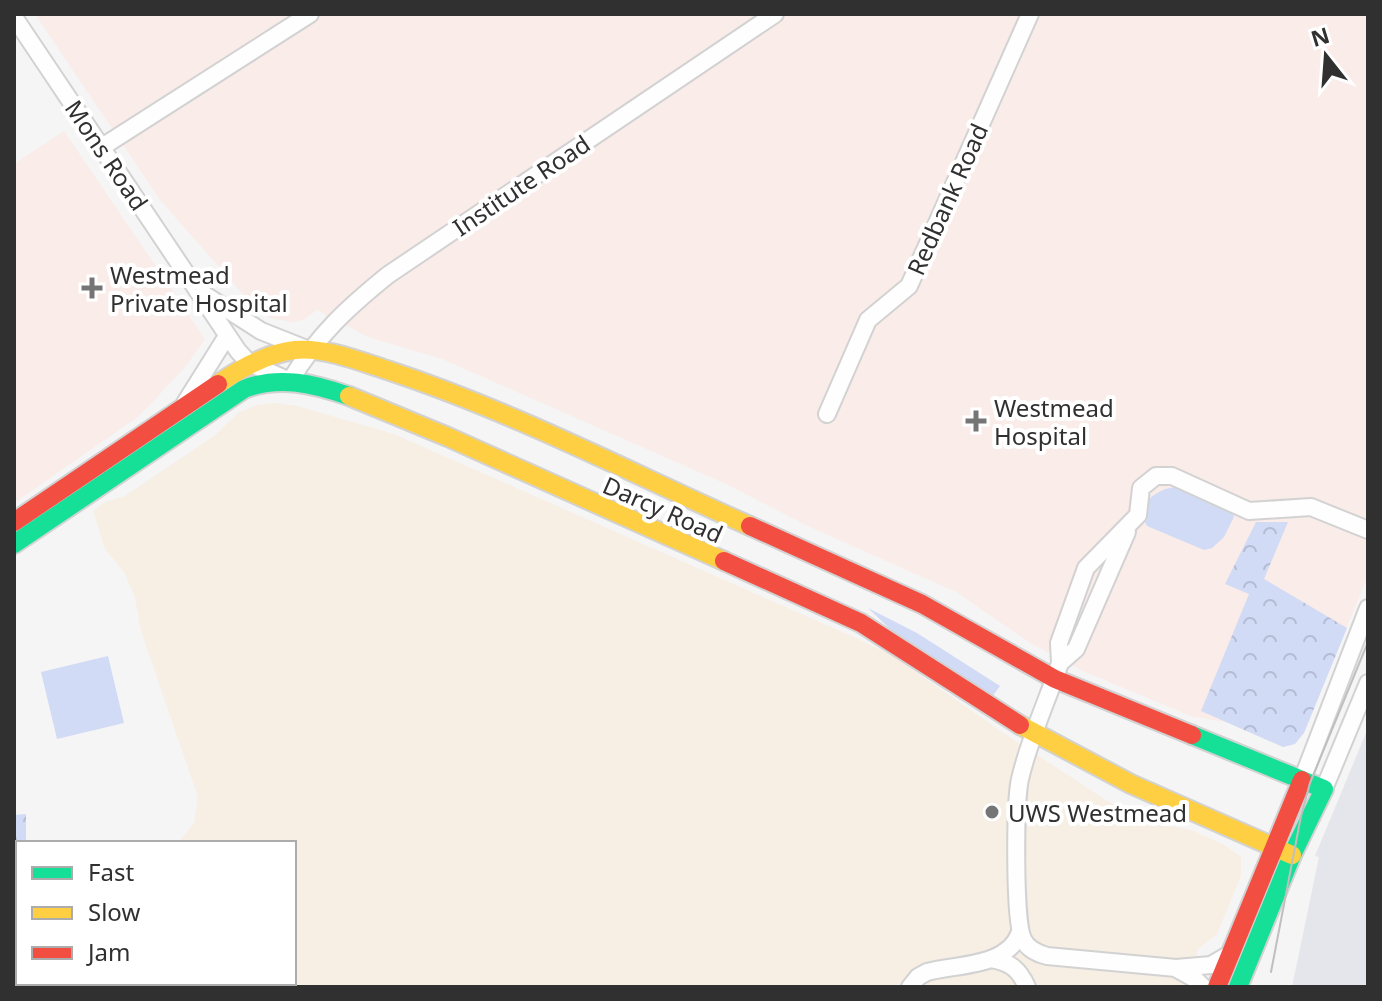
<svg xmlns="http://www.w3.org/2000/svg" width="1382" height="1001" font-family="'Noto Sans',sans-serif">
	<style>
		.built { fill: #e5e6ec }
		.education { fill: #f7eee4 }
		.medical { fill: #faece8 }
		.grass { fill: #d1dbf6 }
		.park { fill: url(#park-crowns) }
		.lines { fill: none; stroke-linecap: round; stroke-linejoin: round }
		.street-casing { stroke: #d2d2d3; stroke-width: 20 }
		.fast-casing { stroke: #d2d2d3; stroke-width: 22 }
		.slow-casing { stroke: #d2d2d3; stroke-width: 22 }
		.jam-casing { stroke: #d2d2d3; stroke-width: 22 }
		.street { stroke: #fefefe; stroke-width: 16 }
		.fast { stroke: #16e098; stroke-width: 18 }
		.slow { stroke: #ffcf43; stroke-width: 18 }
		.jam { stroke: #f24e42; stroke-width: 18 }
		.tram { stroke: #bfbfc0; stroke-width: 2 }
		.poi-dot { fill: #757576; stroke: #fff; stroke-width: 3 }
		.labels { text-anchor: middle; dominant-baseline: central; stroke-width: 8; stroke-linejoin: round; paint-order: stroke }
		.street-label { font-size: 24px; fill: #303031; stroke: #fff }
		.poi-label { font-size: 24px; fill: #303031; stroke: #fff; text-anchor: start }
	</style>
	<defs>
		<pattern id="park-crowns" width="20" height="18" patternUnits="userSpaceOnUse" patternTransform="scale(2)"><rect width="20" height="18" fill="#d1dbf6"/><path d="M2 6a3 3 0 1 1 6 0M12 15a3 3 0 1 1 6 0" fill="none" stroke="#b4bcd3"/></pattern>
	</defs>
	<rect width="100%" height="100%" fill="#f5f5f5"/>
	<polygon class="built" points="1368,728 1368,987 1292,987 1319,857 1315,856"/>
	<polygon class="education" points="276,403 297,406 394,434 858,639 893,656 999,730 1109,802 1155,822 1194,831 1226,846 1241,857 1241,876 1217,934 1198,949 1189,987 244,987 244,983 294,983 294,843 178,843 194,823 198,797 141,631 135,597 124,572 105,549 93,511 105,502 125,496 214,436 238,413 257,405"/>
	<g class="medical">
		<polygon points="35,14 1368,14 1368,575 1304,733 1283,747 1226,722 1193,717 1083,671 1032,644 956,592 810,527 726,484 442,359 368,337 317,310 303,320 292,322 270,318 249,301 160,200"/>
		<polygon points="64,131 205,339 186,366 139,416 14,503 14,164"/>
	</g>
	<g class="grass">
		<path d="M1176,487L1232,509L1234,517L1224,537L1212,548L1204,550L1147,526C1135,504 1156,489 1176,487Z"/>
		<polygon points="868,608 917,633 1000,686 991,698 889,628"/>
		<polygon points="108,656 124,723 57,739 41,672"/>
	</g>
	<g class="park">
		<polygon points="1256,522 1288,522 1264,579 1347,628 1304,733 1295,744 1283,747 1201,711 1249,594 1225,584"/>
		<polygon points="26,814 26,843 18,843 18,944 14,944 14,815"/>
	</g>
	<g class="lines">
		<g class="street-casing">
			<g id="street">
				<path d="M14,17L238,351L249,363L290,381C318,335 346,309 388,275L775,14"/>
				<polyline points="102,147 310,14"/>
				<polyline points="205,295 261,331 304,348"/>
				<polyline points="185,403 227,336"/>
				<polyline points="827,414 868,320 909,286 1030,14"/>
				<polyline points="1060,663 1076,649 1127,532"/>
				<polyline points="1302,780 1368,608"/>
				<polyline points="1324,789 1368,683"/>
				<path d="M1230,954L1211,965L1176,968L1047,956C1037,953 1027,949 1023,939C1014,921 1015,801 1020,779C1029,740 1047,701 1060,663L1059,643L1086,568L1138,515L1141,488L1156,476H1172L1249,511L1311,507L1368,530"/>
				<path d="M991,959C1010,962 1019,969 1027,987"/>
				<polyline points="1177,969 1195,979 1203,987"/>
				<path d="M910,987L918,977L927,972C958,964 1008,967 1020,932"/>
			</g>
		</g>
		<g class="fast-casing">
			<g id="fast">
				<path d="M14,544L244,389C279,375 315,384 349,396"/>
				<polyline points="1192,735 1324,789 1292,855 1238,987"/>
			</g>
		</g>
		<g class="slow-casing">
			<g id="slow">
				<path d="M218,384C241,368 267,353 295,350C326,347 362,362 390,371C514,412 631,473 750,526"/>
				<polyline points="349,396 448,437 724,561"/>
				<polyline points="1020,725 1131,784 1292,855"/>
			</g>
		</g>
		<g class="jam-casing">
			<g id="jam">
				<polyline points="14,522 218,384"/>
				<polyline points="750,526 922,604 1055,679 1192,735"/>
				<polyline points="724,561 861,623 1020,725"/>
				<polyline points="1217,987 1302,780"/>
			</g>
		</g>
		<use href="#street" class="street"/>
		<use href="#fast" class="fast"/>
		<use href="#slow" class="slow"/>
		<use href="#jam" class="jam"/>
		<polyline class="tram" points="1271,972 1301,816 1310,783 1368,642"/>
	</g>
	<g class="poi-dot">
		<path d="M88 276h8v8h8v8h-8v8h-8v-8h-8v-8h8z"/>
		<path d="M972 409h8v8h8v8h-8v8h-8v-8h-8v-8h8z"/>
		<circle cx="992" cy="812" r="8"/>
	</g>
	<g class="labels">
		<g class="street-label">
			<text transform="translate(107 155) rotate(56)">Mons Road</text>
			<text transform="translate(521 185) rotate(-34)">Institute Road</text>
			<text transform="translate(947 199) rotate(-66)">Redbank Road</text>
			<text transform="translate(663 509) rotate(24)">Darcy Road</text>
		</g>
		<g class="poi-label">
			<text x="110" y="274">Westmead<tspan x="110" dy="28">Private Hospital</tspan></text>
			<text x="994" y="407">Westmead<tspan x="994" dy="28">Hospital</tspan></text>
			<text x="1008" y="812">UWS Westmead</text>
		</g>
	</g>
	<rect width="1382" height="1001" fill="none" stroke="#303031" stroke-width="32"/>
	<rect x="16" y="841" width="280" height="144" fill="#ffffff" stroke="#acacad" stroke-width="2"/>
	<rect x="32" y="867" width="40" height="12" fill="#16e098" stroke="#acacad" stroke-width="2"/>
	<text x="88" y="881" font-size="24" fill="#303031">Fast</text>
	<rect x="32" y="907" width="40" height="12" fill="#ffcf43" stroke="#acacad" stroke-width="2"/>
	<text x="88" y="921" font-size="24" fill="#303031">Slow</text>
	<rect x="32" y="947" width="40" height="12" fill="#f24e42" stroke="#acacad" stroke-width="2"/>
	<text x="88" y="961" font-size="24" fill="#303031">Jam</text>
	<g transform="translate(1326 56) rotate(343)" stroke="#ffffff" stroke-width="6" paint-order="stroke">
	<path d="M0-6L14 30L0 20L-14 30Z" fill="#303031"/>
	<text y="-12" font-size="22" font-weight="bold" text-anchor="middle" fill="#303031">N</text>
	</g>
</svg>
